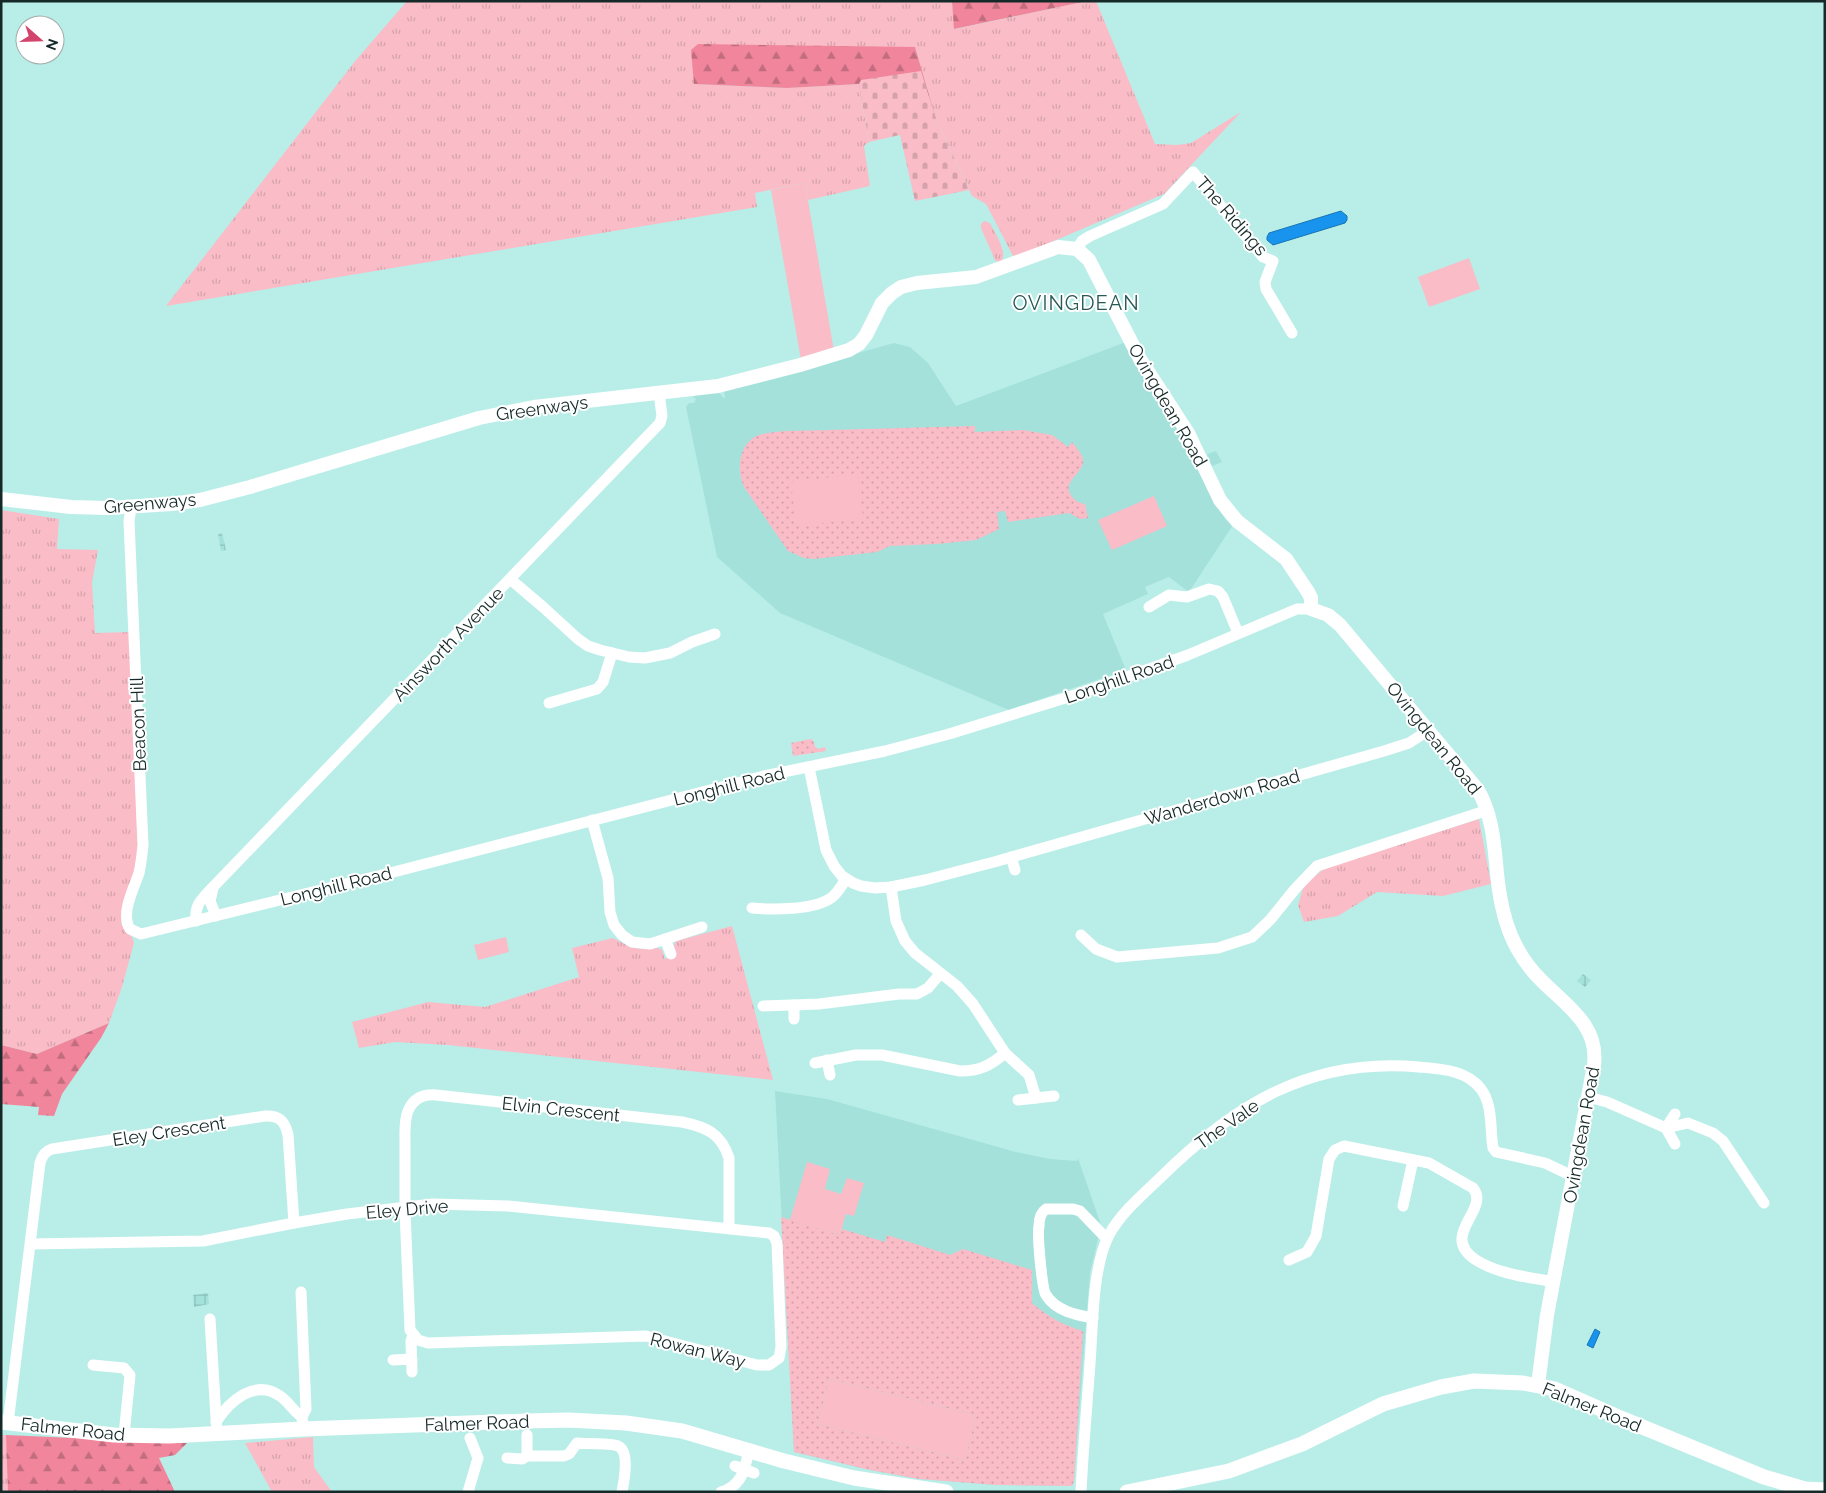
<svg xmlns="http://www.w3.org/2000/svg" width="1826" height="1493" font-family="Raleway,sans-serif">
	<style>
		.built { fill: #a4e1db }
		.industrial { fill: url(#industrial-grid) }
		.grass { fill: url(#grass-tufts) }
		.forest { fill: url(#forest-firs) }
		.cemetery { fill: url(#cemetery-stones) }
		.park { fill: url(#park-dots); fill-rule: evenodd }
		.garden { fill: #fabcc7 }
		.water { fill: #1894ee; stroke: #1774b3 }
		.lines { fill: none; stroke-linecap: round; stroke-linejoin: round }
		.minor { stroke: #fff; stroke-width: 11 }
		.tertiary { stroke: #fff; stroke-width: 14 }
		.secondary { stroke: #fff; stroke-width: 15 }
		.labels { text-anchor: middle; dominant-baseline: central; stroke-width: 4; stroke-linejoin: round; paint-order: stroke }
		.street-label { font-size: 18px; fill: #152a28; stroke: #fff }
		.quarter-label { font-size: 20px; letter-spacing: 1px; fill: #275955; stroke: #fff }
	</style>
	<defs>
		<pattern id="industrial-grid" width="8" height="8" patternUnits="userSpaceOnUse" patternTransform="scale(1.25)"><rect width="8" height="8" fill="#a4e1db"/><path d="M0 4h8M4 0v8" fill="none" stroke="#8cc1bc"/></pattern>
		<pattern id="grass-tufts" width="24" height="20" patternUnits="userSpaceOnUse" patternTransform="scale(1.25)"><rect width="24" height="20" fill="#fabcc7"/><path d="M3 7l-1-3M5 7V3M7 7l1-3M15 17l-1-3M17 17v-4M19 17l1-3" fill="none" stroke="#d5a2ab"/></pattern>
		<pattern id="forest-firs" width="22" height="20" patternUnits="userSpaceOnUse" patternTransform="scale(1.25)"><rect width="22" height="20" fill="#f1859c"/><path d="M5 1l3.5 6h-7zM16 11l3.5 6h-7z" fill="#c26d7f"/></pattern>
		<pattern id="cemetery-stones" width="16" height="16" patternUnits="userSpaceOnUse" patternTransform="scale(1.25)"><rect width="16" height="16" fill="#fabcc7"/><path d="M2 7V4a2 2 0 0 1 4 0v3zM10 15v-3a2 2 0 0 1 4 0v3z" fill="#d5a2ab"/></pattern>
		<pattern id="park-dots" width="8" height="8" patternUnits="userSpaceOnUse" patternTransform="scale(1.25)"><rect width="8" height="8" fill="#fabcc7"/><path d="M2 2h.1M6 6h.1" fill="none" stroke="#d5a2ab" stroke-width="1.8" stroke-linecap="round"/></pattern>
	</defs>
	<rect width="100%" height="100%" fill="#b9eee8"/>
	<g class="built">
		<polygon points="1126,342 1176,424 1221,513 1226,520 1233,525 1189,592 1169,577 1145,587 1148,594 1103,614 1126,670 1009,710 780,613 717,557 686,407 689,403 694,403 696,399 693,397 697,395 717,391 725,399 724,390 894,343 910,347 928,363 956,406"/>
		<polygon points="1216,451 1222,462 1212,466 1207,454"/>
		<polygon points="775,1091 827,1099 1016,1152 1050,1159 1077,1161 1078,1158 1102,1228 1100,1231 1090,1273 1074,1481 1072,1486 997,1485 919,1479 870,1470 794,1452"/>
	</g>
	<g class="industrial">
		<polygon points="222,533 226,550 221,551 218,534"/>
		<polygon points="1583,974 1591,980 1585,987 1577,981"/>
		<polygon points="208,1293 209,1304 194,1307 193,1295"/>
	</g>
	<g class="grass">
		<polygon points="407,1 952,1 955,29 1087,1 1096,1 1155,144 1177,145 1191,143 1241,112 1164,194 1014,258 986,204 972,196 936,119 915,47 695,84 786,88 859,84 869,142 864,146 870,186 808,200 805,183 755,193 757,207 166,306 356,60"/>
		<path d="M984,221L990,223C995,233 1007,250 1002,261L998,262L995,260L981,228V224Z"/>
		<polygon points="1,510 59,519 57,549 98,550 92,582 95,633 130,632 138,854 121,924 132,937 134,943 122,987 109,1023 37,1054 1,1045"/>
		<polygon points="1479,819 1491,884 1443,896 1377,892 1338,916 1304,922 1298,905 1304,885 1325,868"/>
		<polygon points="732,926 773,1080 448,1045 395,1042 359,1048 352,1022 428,1002 485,1007 579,977 572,948 613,938 630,947 641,949 658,948 662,950 665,959 676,956 674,945 676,941"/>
		<polygon points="1,1435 6,1435 11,1492 1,1492"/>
		<polygon points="313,1437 314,1467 332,1492 272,1492 245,1443"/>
	</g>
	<g class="forest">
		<polygon points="952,1 1087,1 954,29"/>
		<polygon points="698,44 915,47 936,119 862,101 859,84 787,88 694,84 691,50"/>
		<polygon points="109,1023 101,1038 62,1094 54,1116 38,1115 39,1107 1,1104 1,1045 37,1054"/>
		<polygon points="6,1435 187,1443 175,1455 159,1458 175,1492 8,1492"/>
	</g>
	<polygon class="cemetery" points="921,71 936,119 969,190 915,201 900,135 869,142 859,84 861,80"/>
	<g class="park">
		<path d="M975,426V432L1023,430L1052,435L1068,447L1072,442C1077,448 1084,456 1083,463C1080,476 1059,483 1074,499C1077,502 1080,503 1085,504L1088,518L1080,519L1069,513L1008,522L1005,511L997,512L999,529L976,540L937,544L890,546L877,552L814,559L804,558L788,551L744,487C737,471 738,449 753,438C764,429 813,431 829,430C877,429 926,427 975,426Z"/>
		<polygon points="811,739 814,742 815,747 818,749 825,747 826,751 793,756 791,743"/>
		<path d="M781,1217L840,1235L842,1229L885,1242L887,1235L950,1255L963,1249L1032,1270V1303C1050,1318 1061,1324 1083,1331L1074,1481L1072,1486L997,1485L919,1479L870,1470L794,1452ZM829,1379L976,1415L965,1460L818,1424Z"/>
	</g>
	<g class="garden">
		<polygon points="805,183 834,351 801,360 771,190"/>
		<polygon points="1469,258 1480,289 1429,307 1418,277"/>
		<polygon points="858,474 863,518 796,526 791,482"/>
		<polygon points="1154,496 1167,526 1112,550 1098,520"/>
		<polygon points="506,937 509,952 478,960 474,945"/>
		<polygon points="807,1162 830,1169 825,1189 841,1194 847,1178 864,1183 854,1216 846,1214 840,1235 790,1220"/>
		<polygon points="829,1379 976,1415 965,1460 818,1424"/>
	</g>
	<g class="water">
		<polygon points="1341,211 1347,216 1347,220 1345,223 1273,245 1267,240 1267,237 1269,233"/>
		<polygon points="1595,1329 1600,1332 1593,1348 1587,1345"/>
	</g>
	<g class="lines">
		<g class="minor">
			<polyline points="1077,249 1082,241 1090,236 1163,204 1193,172 1263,257 1273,261 1265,282 1266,289 1292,333"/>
			<path d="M131,508L129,521L143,845C142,855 141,864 139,873C134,888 120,914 130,929L141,934L390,873L764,776L885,751L949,734L1075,695L1138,673L1188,655L1297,609H1311"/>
			<polyline points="510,579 543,607 578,639 588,646 600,650 629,657 645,658 670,653 692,642 715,634"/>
			<polyline points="1149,607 1169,595 1187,597 1209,589 1218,591 1223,597 1238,633"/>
			<polyline points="549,703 597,689 603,682 612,653"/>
			<polyline points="809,767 826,850 834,866 842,876 853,883 861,886 875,888 891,887 925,880 994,862 1384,751 1409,743 1429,730"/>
			<polyline points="592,820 608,878 610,912 614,925 622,935 632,942 650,944 702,927"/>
			<polyline points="1011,857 1015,870"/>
			<polyline points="891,887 896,921 905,941 915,953 957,986 973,1004 1005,1053 1029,1075 1036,1098"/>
			<polyline points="213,888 210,901 216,916"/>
			<path d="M752,908C773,910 814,910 831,898C838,893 841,886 846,879"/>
			<path d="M196,921C194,904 203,898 214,886L660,423L662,416L659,393"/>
			<polyline points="1081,935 1096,949 1117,957 1218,948 1252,937 1270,920 1295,889 1317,866 1488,810"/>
			<polyline points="665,939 671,954"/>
			<polyline points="794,1005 794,1019"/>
			<polyline points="763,1006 819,1004 899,994 917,994 928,988 940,974"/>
			<polyline points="827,1060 830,1075"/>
			<path d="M815,1063L856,1055H882L960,1071C979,1071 990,1066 1005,1053"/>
			<polyline points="1588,1097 1607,1102 1666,1128 1688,1123 1713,1133 1723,1141 1764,1203"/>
			<polyline points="1018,1100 1054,1096"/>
			<polyline points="1675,1144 1666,1128 1675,1114"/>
			<polyline points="1403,1206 1413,1160"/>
			<path d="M31,1244L203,1241L294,1223L347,1214L433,1204L508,1206L769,1233L774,1236L777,1243L781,1347L779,1358L769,1365H757L646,1336L428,1343L418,1340L410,1330L405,1211V1201C405,1181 405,1162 405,1142C405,1132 404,1121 408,1111C413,1099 423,1094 436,1095L682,1122C706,1127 721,1133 729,1158V1229"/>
			<path d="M1289,1260L1307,1252L1316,1236L1329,1159L1335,1150L1344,1146L1429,1163L1473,1188C1491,1210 1438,1235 1476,1260C1498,1274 1528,1277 1554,1282"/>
			<polyline points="301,1292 306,1409 302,1417 303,1429"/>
			<path d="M1093,1318C1076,1315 1056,1311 1046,1295C1042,1289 1037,1235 1039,1226C1039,1219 1040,1213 1046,1209H1073L1080,1211L1107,1239"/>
			<polyline points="210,1319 217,1434"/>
			<polyline points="393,1360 412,1359"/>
			<polyline points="93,1365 124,1368 130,1375 124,1435"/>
			<polyline points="412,1372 411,1341 413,1335"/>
			<path d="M216,1422C229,1402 254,1378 280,1396C289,1402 293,1411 302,1417"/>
			<path d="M8,1423L40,1163C42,1156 45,1151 52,1149L265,1116C279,1115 285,1121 288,1135L294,1223"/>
			<polyline points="527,1456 527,1435"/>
			<path d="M507,1458L522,1459L527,1456H564L569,1454L577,1443C586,1444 610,1443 618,1446C630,1451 624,1481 622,1492"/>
			<polyline points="735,1466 754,1473"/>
			<polyline points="468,1492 478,1458 470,1438"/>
			<path d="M721,1492C742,1486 745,1469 749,1450"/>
			<path d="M1081,1492C1083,1449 1087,1406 1090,1363C1093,1325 1092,1268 1109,1235C1120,1214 1142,1195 1160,1178C1234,1105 1310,1057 1419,1067C1441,1069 1467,1070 1481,1089C1493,1105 1490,1130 1493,1148L1496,1152L1545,1163L1566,1173L1573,1175"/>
		</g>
		<path class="tertiary" d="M1,499L71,507L107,508L172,504L200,500L250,487L479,418L534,407L718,386L800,365L849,350L859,344L866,335L882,303L892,293L901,287L917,283L976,277L1058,247L1077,249L1089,260L1140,359L1188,433L1220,500L1237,521L1286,559L1308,592L1311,598V609L1328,615L1340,625L1478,790C1496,822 1494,855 1499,890C1502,910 1507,930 1517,948C1523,959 1531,970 1540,979C1565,1005 1599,1024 1594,1065L1547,1315L1538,1385"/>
		<g class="secondary">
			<polyline points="1,1422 114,1435 169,1436 303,1429 527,1421 568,1420 626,1423 682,1431 784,1461 854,1478 946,1492"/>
			<polyline points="1127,1492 1229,1471 1302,1444 1383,1404 1441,1387 1474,1381 1523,1383 1555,1389 1623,1419 1764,1477 1805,1489 1825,1490"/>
		</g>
	</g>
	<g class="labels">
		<g class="street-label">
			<text transform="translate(1232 216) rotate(49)">The Ridings</text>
			<text transform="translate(1168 405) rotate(60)">Ovingdean Road</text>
			<text transform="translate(542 408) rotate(-8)">Greenways</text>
			<text transform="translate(150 503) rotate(-5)">Greenways</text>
			<text transform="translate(448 644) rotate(-46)">Ainsworth Avenue</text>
			<text transform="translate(1119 679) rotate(-19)">Longhill Road</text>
			<text transform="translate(138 724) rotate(-92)">Beacon Hill</text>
			<text transform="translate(1434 738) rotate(51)">Ovingdean Road</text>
			<text transform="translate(729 786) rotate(-14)">Longhill Road</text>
			<text transform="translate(1222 797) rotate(-16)">Wanderdown Road</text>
			<text transform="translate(336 886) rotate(-14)">Longhill Road</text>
			<text transform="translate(561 1109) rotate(6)">Elvin Crescent</text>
			<text transform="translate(1227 1124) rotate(-35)">The Vale</text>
			<text transform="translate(169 1131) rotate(-9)">Eley Crescent</text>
			<text transform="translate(1581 1135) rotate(-80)">Ovingdean Road</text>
			<text transform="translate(407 1209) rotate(-5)">Eley Drive</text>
			<text transform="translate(698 1350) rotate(14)">Rowan Way</text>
			<text transform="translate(1592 1407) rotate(22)">Falmer Road</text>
			<text transform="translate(477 1423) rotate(-2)">Falmer Road</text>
			<text transform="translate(73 1429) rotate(6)">Falmer Road</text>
		</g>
		<g class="quarter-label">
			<text x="1076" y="303">OVINGDEAN</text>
		</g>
	</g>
	<rect width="1826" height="1493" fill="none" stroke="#152a28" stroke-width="5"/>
	<g transform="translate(40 40) rotate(110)"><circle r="24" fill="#ffffff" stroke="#a1aaa9"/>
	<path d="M0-4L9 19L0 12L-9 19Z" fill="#d3446c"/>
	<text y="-8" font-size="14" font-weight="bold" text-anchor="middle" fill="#152a28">N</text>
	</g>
</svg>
